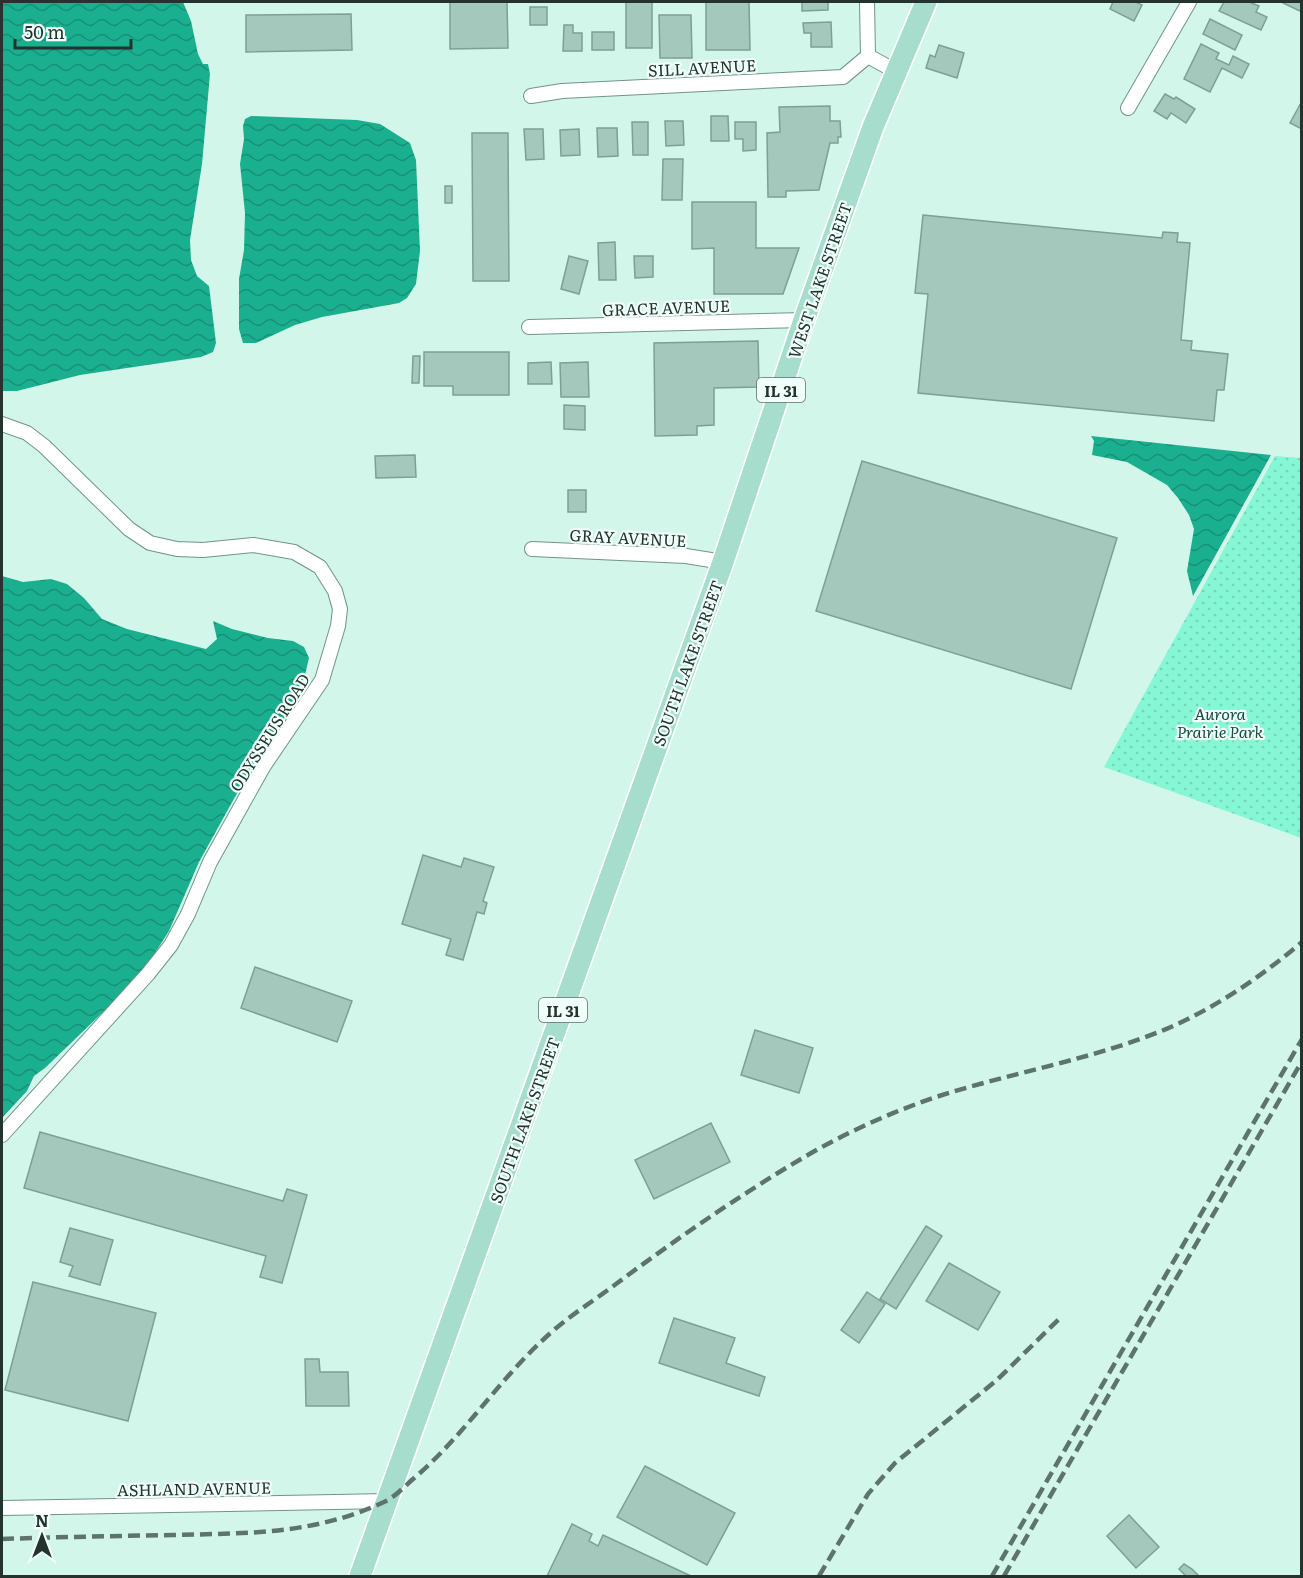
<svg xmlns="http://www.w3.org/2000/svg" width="1303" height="1578" font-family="Literata,serif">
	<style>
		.park { fill: url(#park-dots) }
		.water { fill: url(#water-waves) }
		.building { fill: #a4c8bb; stroke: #7da094; stroke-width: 1.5 }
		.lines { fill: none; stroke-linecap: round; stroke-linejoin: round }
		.minor-casing { stroke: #719488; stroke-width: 16 }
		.primary-casing { stroke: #fff; stroke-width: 24 }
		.minor { stroke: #fff; stroke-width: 14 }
		.primary { stroke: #a7ddcd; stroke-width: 21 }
		.rail { stroke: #5d736b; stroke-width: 4.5; stroke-dasharray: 12 6; stroke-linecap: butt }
		.labels { text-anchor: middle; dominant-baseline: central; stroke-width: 4.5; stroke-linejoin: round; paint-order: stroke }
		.shield { fill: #f0fff9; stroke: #62706b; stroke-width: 1.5 }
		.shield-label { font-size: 15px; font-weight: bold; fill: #25332e }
		.street-label { font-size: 16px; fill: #25332e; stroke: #f0fff9 }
		.park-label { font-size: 16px; font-style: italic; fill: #164d3f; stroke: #f0fff9 }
	</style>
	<defs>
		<pattern id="park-dots" width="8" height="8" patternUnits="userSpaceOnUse" patternTransform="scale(1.5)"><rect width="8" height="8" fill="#86f7d5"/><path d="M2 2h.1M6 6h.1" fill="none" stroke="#74d4b7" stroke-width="1.8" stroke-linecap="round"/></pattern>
		<pattern id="water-waves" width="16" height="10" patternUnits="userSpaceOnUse" patternTransform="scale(1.5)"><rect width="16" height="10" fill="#1ab08f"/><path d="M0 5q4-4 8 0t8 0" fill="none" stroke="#179075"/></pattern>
	</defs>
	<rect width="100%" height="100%" fill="#d2f7ea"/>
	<polygon class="park" points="1275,456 1301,458 1301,838 1104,767"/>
	<g class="water">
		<polygon points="2,2 183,2 191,21 198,54 203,64 208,64 210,74 202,164 190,240 191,260 197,276 209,286 216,343 213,352 201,357 80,375 17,391 2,391"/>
		<polygon points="251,116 357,120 380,124 410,143 416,160 420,251 416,284 407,298 399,303 322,317 295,325 256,343 243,343 239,329 239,279 244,250 245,213 240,164 244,139 243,126 245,119"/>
		<polygon points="1091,436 1271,455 1193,596 1187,571 1194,529 1189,515 1178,498 1167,485 1127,462 1092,455 1094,441"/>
		<polygon points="2,576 23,582 51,579 67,584 84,598 102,619 127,629 206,649 217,639 213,621 232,629 268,638 293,641 304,647 309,658 305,675 286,716 251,768 199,862 169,931 153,956 128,988 45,1068 34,1076 27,1091 2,1118"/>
	</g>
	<g class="building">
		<polygon points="450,2 507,2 508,48 450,49"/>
		<rect x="626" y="2" width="26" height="46"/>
		<polygon points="706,2 749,2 750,50 706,50"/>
		<polygon points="802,2 828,2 828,10 802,11"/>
		<polygon points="1113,2 1136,2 1142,5 1134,21 1110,9"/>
		<polygon points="1224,2 1249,2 1259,6 1256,12 1267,17 1261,30 1219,11"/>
		<polygon points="1283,2 1302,2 1302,12 1283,3"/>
		<rect x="530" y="7" width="17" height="18"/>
		<polygon points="351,14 352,50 246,52 246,15"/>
		<polygon points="659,15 691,15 692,58 660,58"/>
		<polygon points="1210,19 1242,35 1235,50 1203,34"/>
		<polygon points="831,22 832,47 811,47 811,33 804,33 803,23"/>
		<polygon points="564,25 573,25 573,33 582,33 582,51 563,51"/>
		<rect x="592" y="32" width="22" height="18"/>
		<polygon points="1201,44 1219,53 1216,59 1229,65 1233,56 1249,64 1242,78 1222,68 1210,92 1184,79"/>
		<polygon points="939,45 964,53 957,78 926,68 930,55 935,57"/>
		<polygon points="1165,94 1174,99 1176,97 1195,109 1186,123 1171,113 1167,119 1154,111"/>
		<polygon points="1302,101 1302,129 1290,123"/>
		<polygon points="830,106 830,121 840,121 841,137 838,137 838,143 830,143 819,190 786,191 786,197 768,197 767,133 780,132 779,107"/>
		<polygon points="711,116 728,116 729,141 711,141"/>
		<polygon points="665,121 683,121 684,145 666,146"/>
		<polygon points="632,122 648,122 648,155 633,155"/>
		<polygon points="735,122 756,122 756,150 743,151 743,139 735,139"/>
		<polygon points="597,128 617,128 618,156 598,157"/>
		<polygon points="524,129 543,129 544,159 526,160"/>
		<polygon points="579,129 580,155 561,156 560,130"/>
		<polygon points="472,133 508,133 509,281 473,281"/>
		<polygon points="663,159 683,159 682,200 662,200"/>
		<rect x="445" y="186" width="7" height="17"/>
		<polygon points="692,202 756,202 756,248 799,248 783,294 714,294 714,248 692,249"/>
		<polygon points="923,215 1162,238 1163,232 1178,233 1177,242 1190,243 1181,340 1192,341 1191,350 1228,354 1224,390 1217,390 1214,421 918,393 928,294 915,293"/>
		<polygon points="615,242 616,280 599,280 598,243"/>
		<polygon points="569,256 588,261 579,294 561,289"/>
		<polygon points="634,256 653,256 653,277 635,278"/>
		<polygon points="758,341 759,387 714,388 714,425 697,426 697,435 655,436 654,343"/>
		<polygon points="424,352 509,352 509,395 453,395 453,386 424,386"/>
		<polygon points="413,356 420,356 419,383 412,383"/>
		<polygon points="551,362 552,384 528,384 528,363"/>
		<polygon points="588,362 589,397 561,397 560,363"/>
		<polygon points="564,405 585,406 585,430 564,429"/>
		<polygon points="415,455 416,477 376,478 375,456"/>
		<polygon points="862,461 1117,538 1071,689 816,611"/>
		<rect x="568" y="490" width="18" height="22"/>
		<polygon points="423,855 461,867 464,858 494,867 483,901 487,903 484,914 477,912 463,960 446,955 451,939 402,924"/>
		<polygon points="255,967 352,1001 337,1042 241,1008"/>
		<polygon points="755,1030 813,1048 799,1093 741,1075"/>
		<polygon points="711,1123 730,1162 654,1199 635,1160"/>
		<polygon points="40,1132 283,1201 287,1189 307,1195 282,1283 260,1277 266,1256 24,1188"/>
		<polygon points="926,1226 942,1236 896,1309 880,1299"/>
		<polygon points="70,1228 113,1240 100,1285 69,1276 73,1266 60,1262"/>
		<polygon points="949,1263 1000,1292 978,1330 926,1301"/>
		<polygon points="33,1282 156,1313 128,1421 5,1390"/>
		<polygon points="867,1292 885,1304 859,1343 841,1330"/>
		<polygon points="674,1318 735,1338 726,1363 765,1377 759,1396 659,1363"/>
		<polygon points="305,1359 319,1359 320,1372 348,1372 349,1406 306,1406"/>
		<polygon points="645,1466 735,1513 707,1565 617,1517"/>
		<polygon points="1129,1515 1159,1547 1136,1568 1107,1536"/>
		<polygon points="572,1524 592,1534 589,1541 598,1546 603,1535 691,1576 547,1576"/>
		<polygon points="1184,1564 1192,1569 1199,1576 1186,1576 1179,1569"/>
	</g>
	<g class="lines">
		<g class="minor-casing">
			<g id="minor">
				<polyline points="867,2 868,56"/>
				<polyline points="868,56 897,72"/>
				<polyline points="531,96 562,91 843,77 868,56"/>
				<polyline points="1128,108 1189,2"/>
				<polyline points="529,327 804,320"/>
				<polyline points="2,424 27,433 44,446 129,529 150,543 177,549 203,550 253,545 294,552 320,567 335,591 340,609 338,626 322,680 263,767 210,862 188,914 171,945 148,974 2,1135"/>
				<polyline points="532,549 686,556 723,562"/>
				<polyline points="2,1508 388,1501"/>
			</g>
		</g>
		<g class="primary-casing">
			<polyline id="primary" points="360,1576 723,562 804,320 873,127 926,2"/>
		</g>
		<use href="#minor" class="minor"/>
		<use href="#primary" class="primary"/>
		<g class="rail">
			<path d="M2,1539C59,1537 116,1536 173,1535C248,1533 313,1535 384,1502C395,1497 404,1487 413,1479C462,1438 497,1382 545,1338C566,1318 592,1302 616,1284C675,1240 737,1197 801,1159C843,1134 889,1113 936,1097C1013,1072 1096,1059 1171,1027C1218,1006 1262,976 1302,942"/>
			<polyline points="819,1576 868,1494 895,1463 997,1380 1059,1319"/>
			<polyline points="992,1576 1302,1039"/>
			<polyline points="1004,1576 1302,1061"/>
		</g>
	</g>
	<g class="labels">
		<g class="shield">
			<rect x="757" y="378" width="48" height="24" rx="4.5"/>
			<rect x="539" y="998" width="48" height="24" rx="4.5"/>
		</g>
		<g class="shield-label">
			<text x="781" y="390">IL 31</text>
			<text x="563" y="1010">IL 31</text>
		</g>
		<g class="street-label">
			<text transform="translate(702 67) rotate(-3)">SILL AVENUE</text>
			<text transform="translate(819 280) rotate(-71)">WEST LAKE STREET</text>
			<text transform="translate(666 307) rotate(-2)">GRACE AVENUE</text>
			<text transform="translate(628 537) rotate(3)">GRAY AVENUE</text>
			<text transform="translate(687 663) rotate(-70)">SOUTH LAKE STREET</text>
			<text transform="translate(269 732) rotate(-58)">ODYSSEUS ROAD</text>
			<text transform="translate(524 1120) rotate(-70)">SOUTH LAKE STREET</text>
			<text transform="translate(194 1488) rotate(-1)">ASHLAND AVENUE</text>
		</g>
		<g class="park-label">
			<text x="1220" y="713">Aurora<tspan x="1220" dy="18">Prairie Park</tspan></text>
		</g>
	</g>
	<rect width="1303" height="1578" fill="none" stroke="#25332e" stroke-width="6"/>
	<g transform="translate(42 1536)" stroke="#f0fff9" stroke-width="4.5" paint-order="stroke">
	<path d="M0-4.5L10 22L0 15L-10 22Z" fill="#25332e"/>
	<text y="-9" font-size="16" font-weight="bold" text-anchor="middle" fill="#25332e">N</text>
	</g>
	<path d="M15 39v9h116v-9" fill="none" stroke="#25332e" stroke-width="3"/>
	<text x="24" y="39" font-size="18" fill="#25332e" stroke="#f0fff9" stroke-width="4.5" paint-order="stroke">50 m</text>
</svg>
